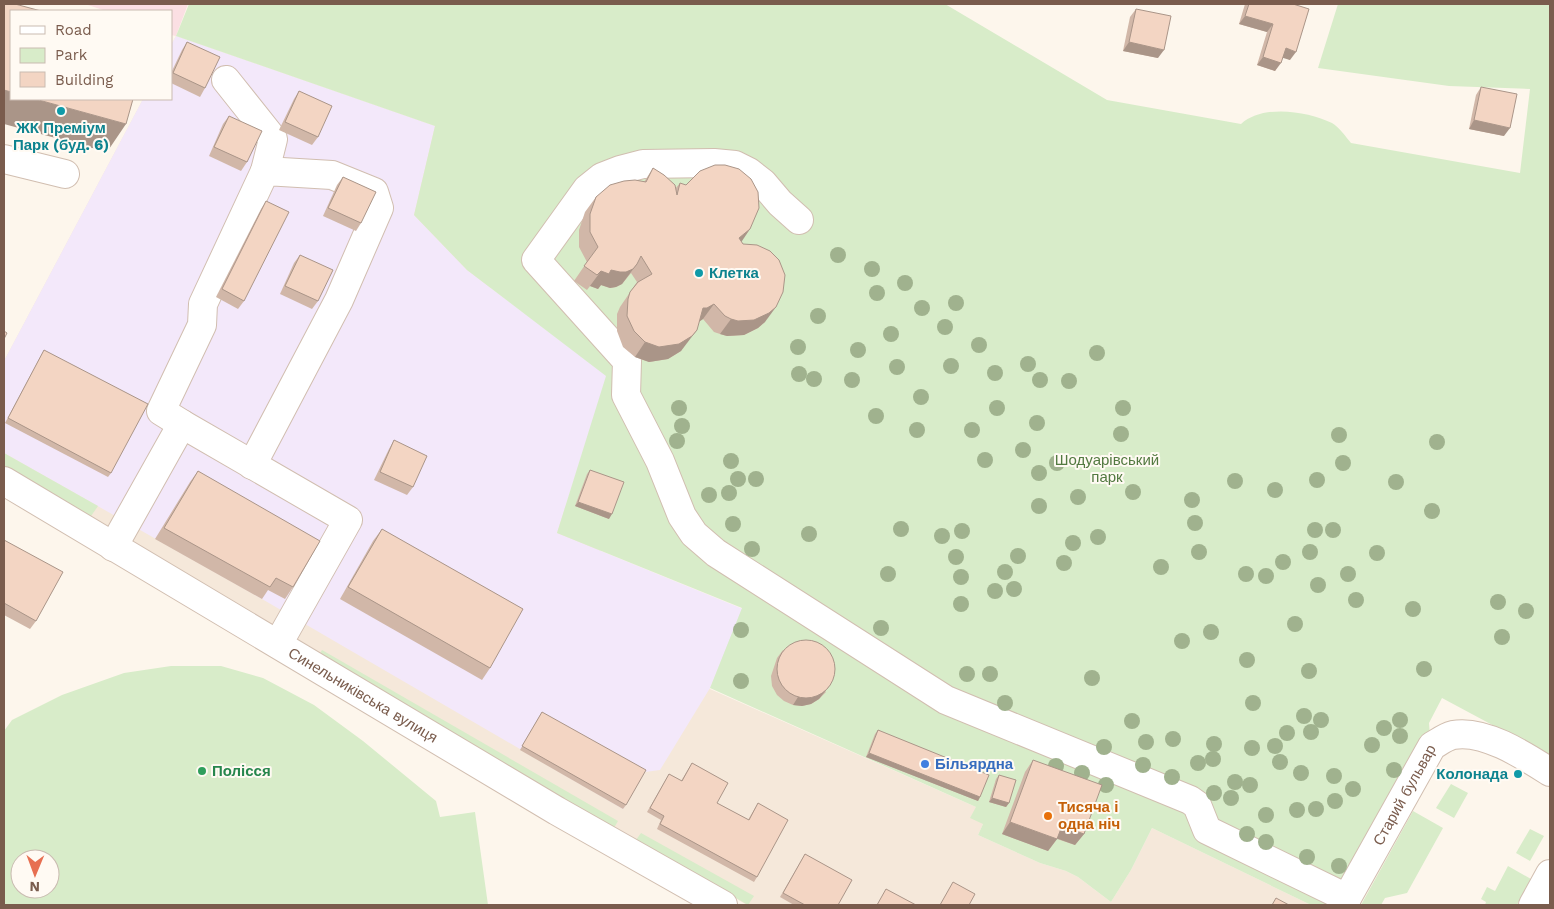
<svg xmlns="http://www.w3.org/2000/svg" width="1554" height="909" font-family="'Work Sans',sans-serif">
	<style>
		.residential { fill: #f5e8da }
		.education { fill: #f3e8fa }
		.medical { fill: #fbdfe3 }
		.green { fill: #d8ecc9; fill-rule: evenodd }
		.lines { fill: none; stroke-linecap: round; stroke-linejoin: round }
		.minor-casing { stroke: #d1beb0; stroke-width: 30 }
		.minor { stroke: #fff; stroke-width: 28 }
		.tree { fill: #a0b28e }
		.wall { fill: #d1b7a8 }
		.shaded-wall { fill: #aa9588 }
		.building { fill: #f3d5c3; stroke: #aa9588 }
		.culture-dot { fill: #0f9aa8; stroke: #fffaf3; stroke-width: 2 }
		.shop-dot { fill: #3f7fe0; stroke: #fffaf3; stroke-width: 2 }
		.leisure-dot { fill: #2e9e5b; stroke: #fffaf3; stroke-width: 2 }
		.food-dot { fill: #e8710a; stroke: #fffaf3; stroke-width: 2 }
		.labels { text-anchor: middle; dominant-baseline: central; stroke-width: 4; stroke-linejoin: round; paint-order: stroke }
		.culture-label { font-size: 15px; font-weight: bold; fill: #0d838f; stroke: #fffaf3 }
		.park-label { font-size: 15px; fill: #537a41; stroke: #fffaf3 }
		.street-label { font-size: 15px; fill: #7a5c4d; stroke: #fffaf3 }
		.shop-label { font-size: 15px; font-weight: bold; fill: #366cbe; stroke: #fffaf3; text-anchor: start }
		.leisure-label { font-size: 15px; font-weight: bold; fill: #27864d; stroke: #fffaf3; text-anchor: start }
		.food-label { font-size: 15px; font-weight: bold; fill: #c56008; stroke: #fffaf3; text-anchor: start }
	</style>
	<rect width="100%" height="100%" fill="#fdf6ec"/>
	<polygon class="residential" points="176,36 435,126 566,507 710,689 976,807 983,824 978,835 1040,863 1066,871 1078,877 1111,902 1131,870 1152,828 1311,905 747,905 4,469 4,361 143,99 171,99 171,45"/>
	<polygon class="education" points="176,36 435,126 414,215 467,270 607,376 557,533 743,609 710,688 660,770 645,772 623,809 262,599 4,453 4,361 143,99 171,99 171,45"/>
	<polygon class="medical" points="85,4 188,4 176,36 171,35 171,11 106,11"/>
	<g class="green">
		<path d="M189,4H945L1107,100L1241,124C1263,104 1307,111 1332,123C1339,127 1346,137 1351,143L1520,173L1530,89L1449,86L1318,68L1338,4H1550V756L1442,698L1429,723L1430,736L1335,905H1311L1152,828L1131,870L1111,902L1078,877L1066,871L1040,863L978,835L983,824L970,818L976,807L710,688L742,608L557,533L606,376L467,270L414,215L435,126L176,36Z"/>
		<polygon points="4,453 98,506 89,519 4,469"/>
		<polygon points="322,650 618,821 614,828 319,655"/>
		<path d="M171,666H221L263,678L314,705L363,741L436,801L440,817L475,812L488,905H4V731L12,720L62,695L124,673ZM20,859H50V889H20Z"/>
		<polygon points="1451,784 1468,793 1454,818 1436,808"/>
		<polygon points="1413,811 1443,828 1407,893 1385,898 1381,905 1361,905"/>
		<polygon points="1530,829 1544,836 1530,861 1516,853"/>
		<polygon points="641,833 754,896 748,905 636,840"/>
		<polygon points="1508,866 1531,879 1517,905 1485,905 1486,902 1481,899 1487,887 1495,891"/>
	</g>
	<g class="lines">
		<g class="minor-casing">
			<g id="minor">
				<polyline points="226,80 273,139 265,171"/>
				<polyline points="4,159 65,174"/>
				<polyline points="799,220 780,203 763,183 749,172 735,165 714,163 643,164 620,170 602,177 587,189 536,260 627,361 626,395 660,461 682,516 694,534 716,553 946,700 1190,800 1197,805 1207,830 1347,898"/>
				<polyline points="182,424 348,520 278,644"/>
				<path id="s1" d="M4,481L557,811L723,905"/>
				<polyline points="113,547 182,424 161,411 202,325 203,304 265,171 332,175 374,192 379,208 339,300 252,465"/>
				<path id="s2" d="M1343,905L1432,746C1439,742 1445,737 1453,735C1484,729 1525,756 1550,772"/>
				<polyline points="1533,905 1550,874"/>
			</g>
		</g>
		<use href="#minor" class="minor"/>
	</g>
	<g class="tree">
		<circle cx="838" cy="255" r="8"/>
		<circle cx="872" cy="269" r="8"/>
		<circle cx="905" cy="283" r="8"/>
		<circle cx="877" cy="293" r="8"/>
		<circle cx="956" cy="303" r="8"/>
		<circle cx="922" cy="308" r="8"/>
		<circle cx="818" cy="316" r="8"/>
		<circle cx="945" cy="327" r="8"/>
		<circle cx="891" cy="334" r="8"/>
		<circle cx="979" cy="345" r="8"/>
		<circle cx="798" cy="347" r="8"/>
		<circle cx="858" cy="350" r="8"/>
		<circle cx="1097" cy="353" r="8"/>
		<circle cx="1028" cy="364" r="8"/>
		<circle cx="951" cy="366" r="8"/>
		<circle cx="897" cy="367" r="8"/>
		<circle cx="995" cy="373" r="8"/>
		<circle cx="799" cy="374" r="8"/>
		<circle cx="814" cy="379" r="8"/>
		<circle cx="852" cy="380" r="8"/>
		<circle cx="1040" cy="380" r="8"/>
		<circle cx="1069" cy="381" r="8"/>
		<circle cx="921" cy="397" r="8"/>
		<circle cx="679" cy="408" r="8"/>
		<circle cx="997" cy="408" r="8"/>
		<circle cx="1123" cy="408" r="8"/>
		<circle cx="876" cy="416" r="8"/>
		<circle cx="1037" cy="423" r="8"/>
		<circle cx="682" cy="426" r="8"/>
		<circle cx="917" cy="430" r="8"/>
		<circle cx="972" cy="430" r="8"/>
		<circle cx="1121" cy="434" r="8"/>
		<circle cx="1339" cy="435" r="8"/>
		<circle cx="677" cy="441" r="8"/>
		<circle cx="1437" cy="442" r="8"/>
		<circle cx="1023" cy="450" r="8"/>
		<circle cx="985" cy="460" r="8"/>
		<circle cx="731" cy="461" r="8"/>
		<circle cx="1057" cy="463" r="8"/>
		<circle cx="1343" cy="463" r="8"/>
		<circle cx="1039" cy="473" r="8"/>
		<circle cx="738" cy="479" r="8"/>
		<circle cx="756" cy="479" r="8"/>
		<circle cx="1317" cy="480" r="8"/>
		<circle cx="1235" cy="481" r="8"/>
		<circle cx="1396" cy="482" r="8"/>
		<circle cx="1275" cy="490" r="8"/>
		<circle cx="1133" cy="492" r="8"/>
		<circle cx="729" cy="493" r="8"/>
		<circle cx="709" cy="495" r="8"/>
		<circle cx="1078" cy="497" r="8"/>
		<circle cx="1192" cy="500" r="8"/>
		<circle cx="1039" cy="506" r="8"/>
		<circle cx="1432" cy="511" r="8"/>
		<circle cx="1195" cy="523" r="8"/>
		<circle cx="733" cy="524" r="8"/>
		<circle cx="901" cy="529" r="8"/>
		<circle cx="1315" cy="530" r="8"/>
		<circle cx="1333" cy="530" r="8"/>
		<circle cx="962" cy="531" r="8"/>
		<circle cx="809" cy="534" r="8"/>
		<circle cx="942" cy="536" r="8"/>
		<circle cx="1098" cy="537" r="8"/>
		<circle cx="1073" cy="543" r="8"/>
		<circle cx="752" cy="549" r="8"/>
		<circle cx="1199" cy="552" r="8"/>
		<circle cx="1310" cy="552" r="8"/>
		<circle cx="1377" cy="553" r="8"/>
		<circle cx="1018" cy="556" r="8"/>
		<circle cx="956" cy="557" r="8"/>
		<circle cx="1283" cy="562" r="8"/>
		<circle cx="1064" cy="563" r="8"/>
		<circle cx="1161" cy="567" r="8"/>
		<circle cx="1005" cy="572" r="8"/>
		<circle cx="888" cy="574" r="8"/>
		<circle cx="1246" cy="574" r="8"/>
		<circle cx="1348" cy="574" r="8"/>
		<circle cx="1266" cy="576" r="8"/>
		<circle cx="961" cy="577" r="8"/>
		<circle cx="1318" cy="585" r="8"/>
		<circle cx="1014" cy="589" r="8"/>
		<circle cx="995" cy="591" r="8"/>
		<circle cx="1356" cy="600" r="8"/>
		<circle cx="1498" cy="602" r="8"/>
		<circle cx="961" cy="604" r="8"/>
		<circle cx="1413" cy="609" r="8"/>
		<circle cx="1526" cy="611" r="8"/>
		<circle cx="1295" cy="624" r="8"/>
		<circle cx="881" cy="628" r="8"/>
		<circle cx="741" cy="630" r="8"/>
		<circle cx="1211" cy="632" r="8"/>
		<circle cx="1502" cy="637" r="8"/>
		<circle cx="1182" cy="641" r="8"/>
		<circle cx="1247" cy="660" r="8"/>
		<circle cx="1424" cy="669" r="8"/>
		<circle cx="1309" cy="671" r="8"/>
		<circle cx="967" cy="674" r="8"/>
		<circle cx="990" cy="674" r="8"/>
		<circle cx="1092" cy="678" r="8"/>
		<circle cx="741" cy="681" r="8"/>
		<circle cx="1005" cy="703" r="8"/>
		<circle cx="1253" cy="703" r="8"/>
		<circle cx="1304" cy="716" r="8"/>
		<circle cx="1321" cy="720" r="8"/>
		<circle cx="1400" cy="720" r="8"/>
		<circle cx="1132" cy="721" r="8"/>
		<circle cx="1384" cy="728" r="8"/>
		<circle cx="1311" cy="732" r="8"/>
		<circle cx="1287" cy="733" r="8"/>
		<circle cx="1400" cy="736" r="8"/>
		<circle cx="1173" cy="739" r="8"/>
		<circle cx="1146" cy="742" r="8"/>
		<circle cx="1214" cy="744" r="8"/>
		<circle cx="1372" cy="745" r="8"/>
		<circle cx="1275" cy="746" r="8"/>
		<circle cx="1104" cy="747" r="8"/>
		<circle cx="1252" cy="748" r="8"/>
		<circle cx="1213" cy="759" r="8"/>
		<circle cx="1280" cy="762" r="8"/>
		<circle cx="1198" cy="763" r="8"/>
		<circle cx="1143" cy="765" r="8"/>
		<circle cx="1056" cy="766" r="8"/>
		<circle cx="1394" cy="770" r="8"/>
		<circle cx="1082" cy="773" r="8"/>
		<circle cx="1301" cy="773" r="8"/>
		<circle cx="1334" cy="776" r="8"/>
		<circle cx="1172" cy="777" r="8"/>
		<circle cx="1235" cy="782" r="8"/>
		<circle cx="1106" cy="785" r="8"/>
		<circle cx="1250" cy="785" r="8"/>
		<circle cx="1353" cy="789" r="8"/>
		<circle cx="1214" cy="793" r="8"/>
		<circle cx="1231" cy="798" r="8"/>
		<circle cx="1335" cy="801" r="8"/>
		<circle cx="1316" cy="809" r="8"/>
		<circle cx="1297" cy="810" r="8"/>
		<circle cx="1266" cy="815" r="8"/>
		<circle cx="1247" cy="834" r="8"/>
		<circle cx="1266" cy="842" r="8"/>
		<circle cx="1307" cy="857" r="8"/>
		<circle cx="1339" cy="866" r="8"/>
	</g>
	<g class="wall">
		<polygon points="1245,4 1293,4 1290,60 1283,57 1275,71 1257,65 1267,32 1239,24"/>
		<polygon points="1136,9 1158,58 1123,51 1130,17"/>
		<polygon points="187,42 205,88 200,97 171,83 171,73 182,50"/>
		<polygon points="1481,87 1504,136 1469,129 1476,95"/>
		<polygon points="299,91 318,137 312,145 279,130 294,99"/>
		<polygon points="229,116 247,162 241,171 209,156 223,124"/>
		<polygon points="653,168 675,189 680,183 750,229 741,241 765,322 758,328 744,335 727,336 720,334 714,332 703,319 699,322 681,351 668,359 649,362 635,357 623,347 617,331 617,314 620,307 637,282 631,273 622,284 616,287 610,288 601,285 598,289 590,286 587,290 574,281 587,262 579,247 579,230 585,212 596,197 644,182"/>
		<polygon points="343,177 361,223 356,231 323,216 337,185"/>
		<polygon points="266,201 244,301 238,309 216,297 261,209"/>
		<polygon points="300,255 318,301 312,309 280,294 294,263"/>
		<polygon points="44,350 111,473 108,477 5,423"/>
		<polygon points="394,440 413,487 407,495 374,480 389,449"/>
		<polygon points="590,470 609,519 575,506 587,474"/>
		<polygon points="198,471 293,587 285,599 268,590 262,599 155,539 190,482"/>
		<polygon points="382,529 490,668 482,680 340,599 373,541"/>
		<polygon points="4,540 36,621 30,629 4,615"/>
		<polygon points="783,650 826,692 819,699 811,704 802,706 793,705 784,701 777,695 772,686 771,676 777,658"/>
		<polygon points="542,712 626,805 623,809 520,750"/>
		<polygon points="878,730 980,797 978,801 866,757 875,734"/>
		<polygon points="1033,760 1084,834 1075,845 1057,839 1048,851 1002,834 1025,772"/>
		<polygon points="692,763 717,803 748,820 758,803 757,877 754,882 657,829 661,820 647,812 669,774 681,781"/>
		<polygon points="999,775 1009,803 1006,807 989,802 996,779"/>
		<polygon points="805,854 838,905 794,905 780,897"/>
	</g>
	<g class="shaded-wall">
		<polygon points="1245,16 1273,24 1267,32 1239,24"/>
		<polygon points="1129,42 1164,50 1158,58 1123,51"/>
		<polygon points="1286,48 1296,52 1290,60 1280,57"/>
		<polygon points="1263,57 1281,63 1275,71 1257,65"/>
		<polygon points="4,90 11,92 11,99 35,99 126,124 107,152 4,124"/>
		<polygon points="1474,120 1510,128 1504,136 1469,129"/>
		<polygon points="750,229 740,244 739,238"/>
		<polygon points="637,264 622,284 616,287 610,288 601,285 598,289 590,286 587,290 601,271 611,270"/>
		<polygon points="714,304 703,319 697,323 703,308"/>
		<polygon points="776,307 765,322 758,328 744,335 727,336 720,334 731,319"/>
		<polygon points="697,330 681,351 668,359 649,362 635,357 645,342"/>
		<polygon points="578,502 612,514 609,519 575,506"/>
		<polygon points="831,684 819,699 811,704 802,706 793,705 798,697"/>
		<polygon points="869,753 980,797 978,801 866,757"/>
		<polygon points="992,798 1009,803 1006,807 989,802"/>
		<polygon points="1010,822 1057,839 1048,851 1002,834"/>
		<polygon points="1062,826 1084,834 1075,845 1053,837"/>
	</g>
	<g class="building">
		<polygon points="4,4 15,4 41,11 11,11 11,92 4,90"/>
		<polygon points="1249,4 1293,4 1309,9 1296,52 1286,48 1281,63 1263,57 1273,24 1245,16"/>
		<polygon points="1136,9 1171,16 1164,50 1129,42"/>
		<polygon points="187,42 220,57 205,88 173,73"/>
		<polygon points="1481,87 1517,94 1510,128 1474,120"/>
		<polygon points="299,91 332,106 318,137 285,122"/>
		<polygon points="35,99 133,99 126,124"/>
		<polygon points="229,116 262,131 247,162 214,147"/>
		<polygon points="715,165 725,165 739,169 751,179 758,192 759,208 750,229 739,238 743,244 757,245 770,251 779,260 785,275 783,292 776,307 769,313 754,320 738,321 731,319 725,316 714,304 707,308 703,308 697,330 692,336 679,344 659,347 645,342 634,331 627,316 628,299 630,292 638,282 652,274 641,256 637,264 633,269 626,272 620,272 611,270 609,274 601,271 597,275 584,266 598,247 590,232 590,214 596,197 610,185 624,181 635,180 646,182 653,168 664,175 675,185 677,195 680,183 686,185 700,171"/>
		<polygon points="343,177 376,192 361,223 328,208"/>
		<polygon points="266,201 289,212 244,301 222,289"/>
		<polygon points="300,255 333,270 318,301 285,286"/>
		<polygon points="4,331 7,333 4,339"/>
		<polygon points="44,350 148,404 111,473 8,418"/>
		<polygon points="394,440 427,456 413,487 380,472"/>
		<polygon points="590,470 624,482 612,514 578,502"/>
		<polygon points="198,471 320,541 293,587 276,578 270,587 164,528"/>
		<polygon points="382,529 523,609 490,668 348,587"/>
		<polygon points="4,540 63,572 36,621 4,603"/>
		<circle cx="806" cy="669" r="29"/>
		<polygon points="542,712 646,770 626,805 522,746"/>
		<polygon points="878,730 989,775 980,797 869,753"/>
		<polygon points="1033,760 1102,785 1084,834 1062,826 1057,839 1010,822"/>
		<polygon points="692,763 728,783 717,803 749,820 758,803 788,820 757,877 660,824 664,816 650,808 669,774 682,781"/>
		<polygon points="999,775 1016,780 1009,803 992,798"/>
		<polygon points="805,854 852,880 838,905 805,905 783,893"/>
		<polygon points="953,882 975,894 969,905 940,905"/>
		<polygon points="886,889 916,905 877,905"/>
		<polygon points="1276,898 1289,905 1272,905"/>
	</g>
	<g class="culture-dot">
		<circle cx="61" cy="111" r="5"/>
		<circle cx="699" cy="273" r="5"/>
		<circle cx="1518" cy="774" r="5"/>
	</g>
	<circle class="shop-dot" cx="925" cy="764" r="5"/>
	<circle class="leisure-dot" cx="202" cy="771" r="5"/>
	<circle class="food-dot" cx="1048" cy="816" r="5"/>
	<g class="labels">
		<g class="culture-label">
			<text x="61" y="128">ЖК Преміум<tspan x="61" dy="17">Парк (буд. 6)</tspan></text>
			<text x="709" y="273" text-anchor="start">Клетка</text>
			<text x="1508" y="774" text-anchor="end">Колонада</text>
		</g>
		<g class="park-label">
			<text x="1107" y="460">Шодуарівський<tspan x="1107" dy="17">парк</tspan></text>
		</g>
		<g class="street-label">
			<text stroke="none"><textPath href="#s1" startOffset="418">Синельниківська вулиця</textPath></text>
			<text stroke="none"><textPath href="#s2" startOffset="126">Старий бульвар</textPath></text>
		</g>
		<g class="shop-label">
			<text x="935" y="764">Більярдна</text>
		</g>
		<g class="leisure-label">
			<text x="212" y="771">Полісся</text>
		</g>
		<g class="food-label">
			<text x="1058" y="807">Тисяча і<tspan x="1058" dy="17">одна ніч</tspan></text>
		</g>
	</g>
	<rect width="1554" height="909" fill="none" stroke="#7a5c4d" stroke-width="10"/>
	<rect x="10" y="10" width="162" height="90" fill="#fffaf3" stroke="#cabbb1"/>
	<rect x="20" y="26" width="25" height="8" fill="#ffffff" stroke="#cabbb1"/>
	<text x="55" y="35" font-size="15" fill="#7a5c4d">Road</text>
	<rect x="20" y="48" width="25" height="15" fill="#d8ecc9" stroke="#cabbb1"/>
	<text x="55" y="60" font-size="15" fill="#7a5c4d">Park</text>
	<rect x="20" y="72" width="25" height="15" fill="#f3d5c3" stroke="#cabbb1"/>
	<text x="55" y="85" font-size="15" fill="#7a5c4d">Building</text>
	<g transform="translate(35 874) rotate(181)"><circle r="24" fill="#fffaf3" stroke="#cabbb1"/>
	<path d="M0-4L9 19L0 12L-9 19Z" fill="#e76f51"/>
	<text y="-8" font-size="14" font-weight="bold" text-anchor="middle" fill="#7a5c4d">N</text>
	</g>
</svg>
